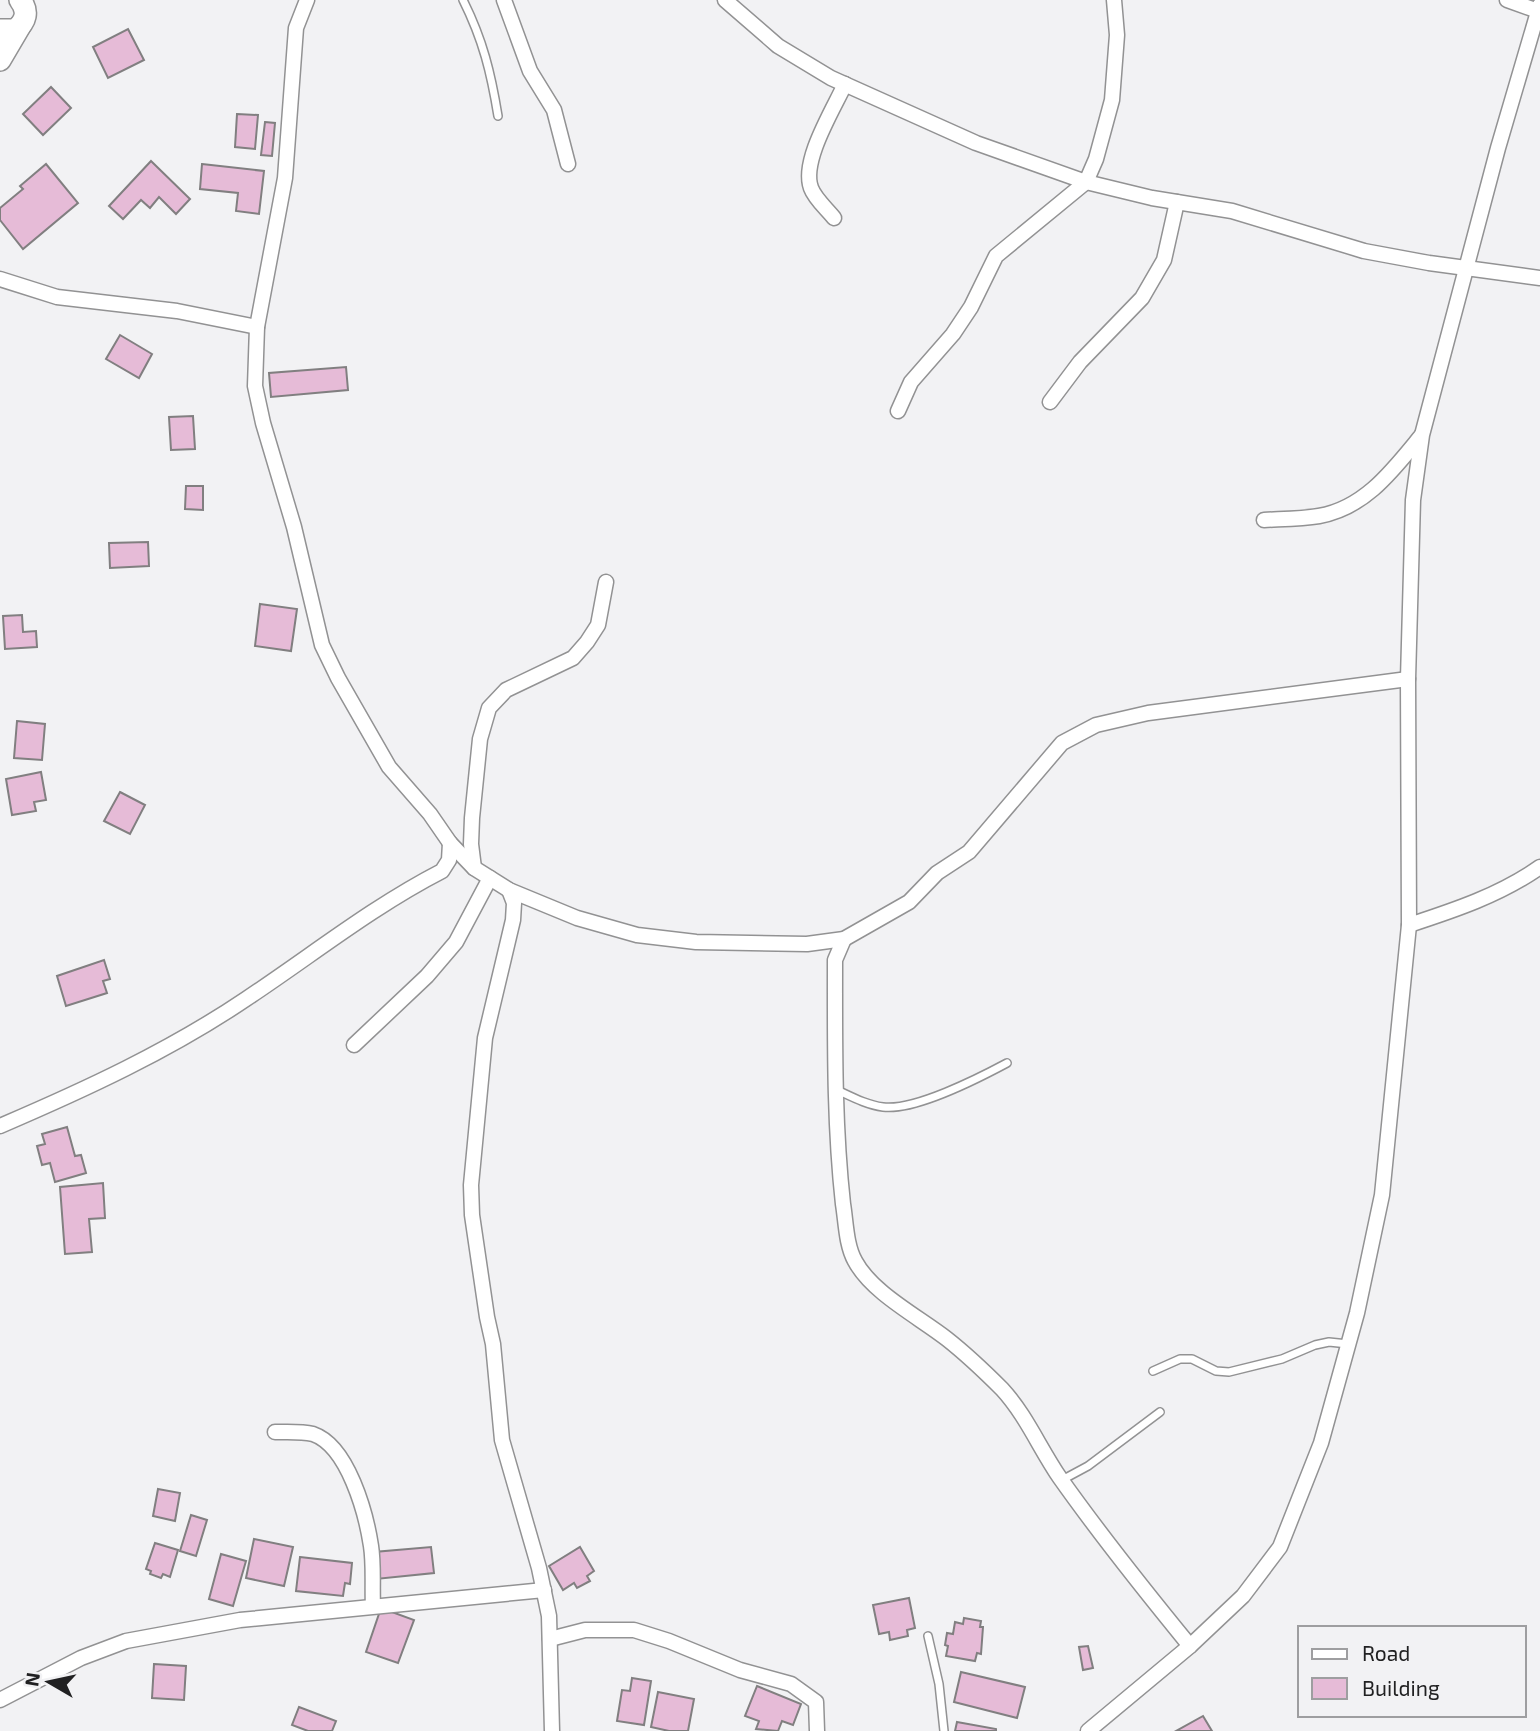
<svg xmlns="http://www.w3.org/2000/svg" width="1540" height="1731" font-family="'Exo 2',sans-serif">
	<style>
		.building { fill: #e6bbd7; stroke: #817f80; stroke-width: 2 }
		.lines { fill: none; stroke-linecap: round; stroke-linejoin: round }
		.service-casing { stroke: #929293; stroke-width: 10 }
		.minor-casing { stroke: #929293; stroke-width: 17 }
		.secondary-casing { stroke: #929293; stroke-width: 24 }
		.service { stroke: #fff; stroke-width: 7 }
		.minor { stroke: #fff; stroke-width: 14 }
		.secondary { stroke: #fff; stroke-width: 21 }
	</style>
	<rect width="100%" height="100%" fill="#f2f2f4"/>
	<g class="building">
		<polygon points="128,29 144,60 108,78 93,47"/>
		<polygon points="51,87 71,108 43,135 23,114"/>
		<polygon points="237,114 258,115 255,149 235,147"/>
		<polygon points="265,122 275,123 272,156 261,155"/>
		<polygon points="151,161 190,199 176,214 159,197 150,208 141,200 123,219 109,206"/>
		<polygon points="46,164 78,203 23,249 0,220 0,208 23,189 20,186"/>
		<polygon points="202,164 264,171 259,214 236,211 238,193 200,189"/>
		<polygon points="120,335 152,354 139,378 106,359"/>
		<polygon points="346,367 348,390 271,397 269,373"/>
		<polygon points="193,416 195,449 171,450 169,417"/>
		<polygon points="186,486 203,486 203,510 185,509"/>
		<polygon points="148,542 149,566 110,568 109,543"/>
		<polygon points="260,604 297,609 291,651 255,646"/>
		<polygon points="22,615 23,632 36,631 37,647 5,649 3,616"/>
		<polygon points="17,721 45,724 42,760 14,758"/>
		<polygon points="41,772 46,800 34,802 36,811 12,815 6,779"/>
		<polygon points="120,792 145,805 130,834 104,821"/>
		<polygon points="104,960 110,979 103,981 107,993 66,1006 57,976"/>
		<polygon points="67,1127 75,1156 81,1155 86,1173 55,1182 50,1163 42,1165 37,1146 45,1144 42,1134"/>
		<polygon points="103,1183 105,1218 89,1219 92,1252 65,1254 60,1187"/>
		<polygon points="158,1489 180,1493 175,1521 153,1516"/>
		<polygon points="191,1515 207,1520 196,1556 180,1551"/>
		<polygon points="254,1539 293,1547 284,1586 246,1578"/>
		<polygon points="155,1543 178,1550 170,1577 163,1574 161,1578 150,1574 151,1571 146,1569"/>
		<polygon points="431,1547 434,1573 376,1579 374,1552"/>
		<polygon points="580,1547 594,1571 587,1576 590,1581 577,1588 574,1583 563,1590 549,1566"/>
		<polygon points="221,1554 246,1561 233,1606 209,1599"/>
		<polygon points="300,1557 352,1563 350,1584 345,1583 343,1596 296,1591"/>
		<polygon points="909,1598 915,1628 907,1630 908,1636 890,1640 889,1632 879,1634 873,1605"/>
		<polygon points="381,1608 414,1620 398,1663 366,1652"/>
		<polygon points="964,1618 981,1621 980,1627 983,1627 981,1654 977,1653 975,1661 946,1656 948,1646 945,1645 947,1633 953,1634 955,1622 963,1624"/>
		<polygon points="1088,1646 1093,1668 1083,1670 1079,1647"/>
		<polygon points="154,1664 186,1666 184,1700 152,1698"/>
		<polygon points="961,1672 1025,1687 1017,1718 954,1702"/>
		<polygon points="632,1678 651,1681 644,1725 617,1721 622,1690 630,1691"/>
		<polygon points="757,1686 801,1704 793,1725 782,1721 778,1731 756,1729 759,1721 745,1716"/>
		<polygon points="658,1692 694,1699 688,1731 669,1731 651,1727"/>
		<polygon points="299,1707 336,1721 332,1731 308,1731 292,1725"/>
		<polygon points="1203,1716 1212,1731 1176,1731"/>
		<polygon points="957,1722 996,1729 996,1731 955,1731"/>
	</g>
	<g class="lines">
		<g class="service-casing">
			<g id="service">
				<path d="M463,0C483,40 491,73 498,116"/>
				<path d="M837,1090C852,1097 867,1105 883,1107C914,1111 979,1078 1007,1063"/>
				<polyline points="1153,1371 1180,1359 1192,1359 1216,1371 1229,1372 1282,1359 1315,1345 1329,1342 1348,1344"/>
				<polyline points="1062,1480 1088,1466 1160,1412"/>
				<polyline points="928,1636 939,1684 944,1731"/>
			</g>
		</g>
		<g class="minor-casing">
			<g id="minor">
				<polyline points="307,0 296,28 285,178 257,327 255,386 263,423 294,527 322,645 338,678 389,767 430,814 450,843 474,868 509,890 577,918 637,935 696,942 807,944 844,939 909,902 937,873 969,852 1062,743 1096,725 1148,713 1408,679"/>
				<polyline points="504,0 530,71 554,110 568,164"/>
				<polyline points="725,0 778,46 831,78 976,143 1086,182 1152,198 1232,211 1364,251 1429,263 1540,278"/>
				<polyline points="1507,0 1538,11"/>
				<path d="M834,218C827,209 815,199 811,188C801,161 833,110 845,84"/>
				<polyline points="0,279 57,297 177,311 257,327"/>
				<polyline points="1050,402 1080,362 1142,298 1164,260 1177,202"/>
				<polyline points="898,411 911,382 953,334 971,307 996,256 1086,182 1096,159 1112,100 1117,35 1114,0"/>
				<path d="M1264,520C1282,519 1301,519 1319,516C1365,508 1393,470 1421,436"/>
				<polyline points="474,868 471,844 472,818 480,739 489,708 506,690 573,658 587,642 598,625 606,582"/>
				<polyline points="509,890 514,903 513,920 485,1038 471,1185 472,1215 487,1317 493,1344 502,1440 539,1568 549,1616 552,1731"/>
				<path d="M1409,925C1455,910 1500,895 1540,867"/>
				<path d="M844,939L835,960C835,1041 834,1123 843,1204C846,1222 846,1245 855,1261C872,1293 919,1317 947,1339C966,1354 985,1372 1002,1389C1026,1415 1040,1449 1060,1478C1101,1536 1145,1591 1190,1646"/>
				<polyline points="354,1045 427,976 456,942 490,878"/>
				<path d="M0,1126C84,1090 169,1051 246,999C311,956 372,907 442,871L449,860L450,843"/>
				<path d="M275,1432C287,1432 301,1431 313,1434C348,1446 366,1513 371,1546C374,1565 372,1586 373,1606"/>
				<polyline points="550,1639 585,1630 634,1630 669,1641 740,1670 791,1684 816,1702 817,1731"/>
				<polyline points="0,1700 81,1658 126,1641 240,1620 544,1590"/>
				<polyline points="1088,1731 1190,1646 1243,1596 1280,1547 1321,1443 1357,1313 1382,1195 1409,925 1408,679 1413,500 1422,435 1498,148 1540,5"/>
			</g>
		</g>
		<g class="secondary-casing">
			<g id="secondary">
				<path d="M0,30H15C26,22 29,11 20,0"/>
				<polyline points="0,60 20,26"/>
			</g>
		</g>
		<use href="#service" class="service"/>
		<use href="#minor" class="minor"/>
		<use href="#secondary" class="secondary"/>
	</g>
	<rect x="1298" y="1626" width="228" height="91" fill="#f2f2f4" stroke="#9e9ea0" stroke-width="2"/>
	<rect x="1312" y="1649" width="35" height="10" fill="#ffffff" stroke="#9e9ea0" stroke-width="2"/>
	<text x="1362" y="1661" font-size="21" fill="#212122">Road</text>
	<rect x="1312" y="1678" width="35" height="21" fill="#e6bbd7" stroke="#9e9ea0" stroke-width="2"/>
	<text x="1362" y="1696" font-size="21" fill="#212122">Building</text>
	<g transform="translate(49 1682) rotate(279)" stroke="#f2f2f4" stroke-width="5" paint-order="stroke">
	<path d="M0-5L12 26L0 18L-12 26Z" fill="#212122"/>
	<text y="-10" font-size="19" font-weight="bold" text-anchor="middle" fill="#212122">N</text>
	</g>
</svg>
